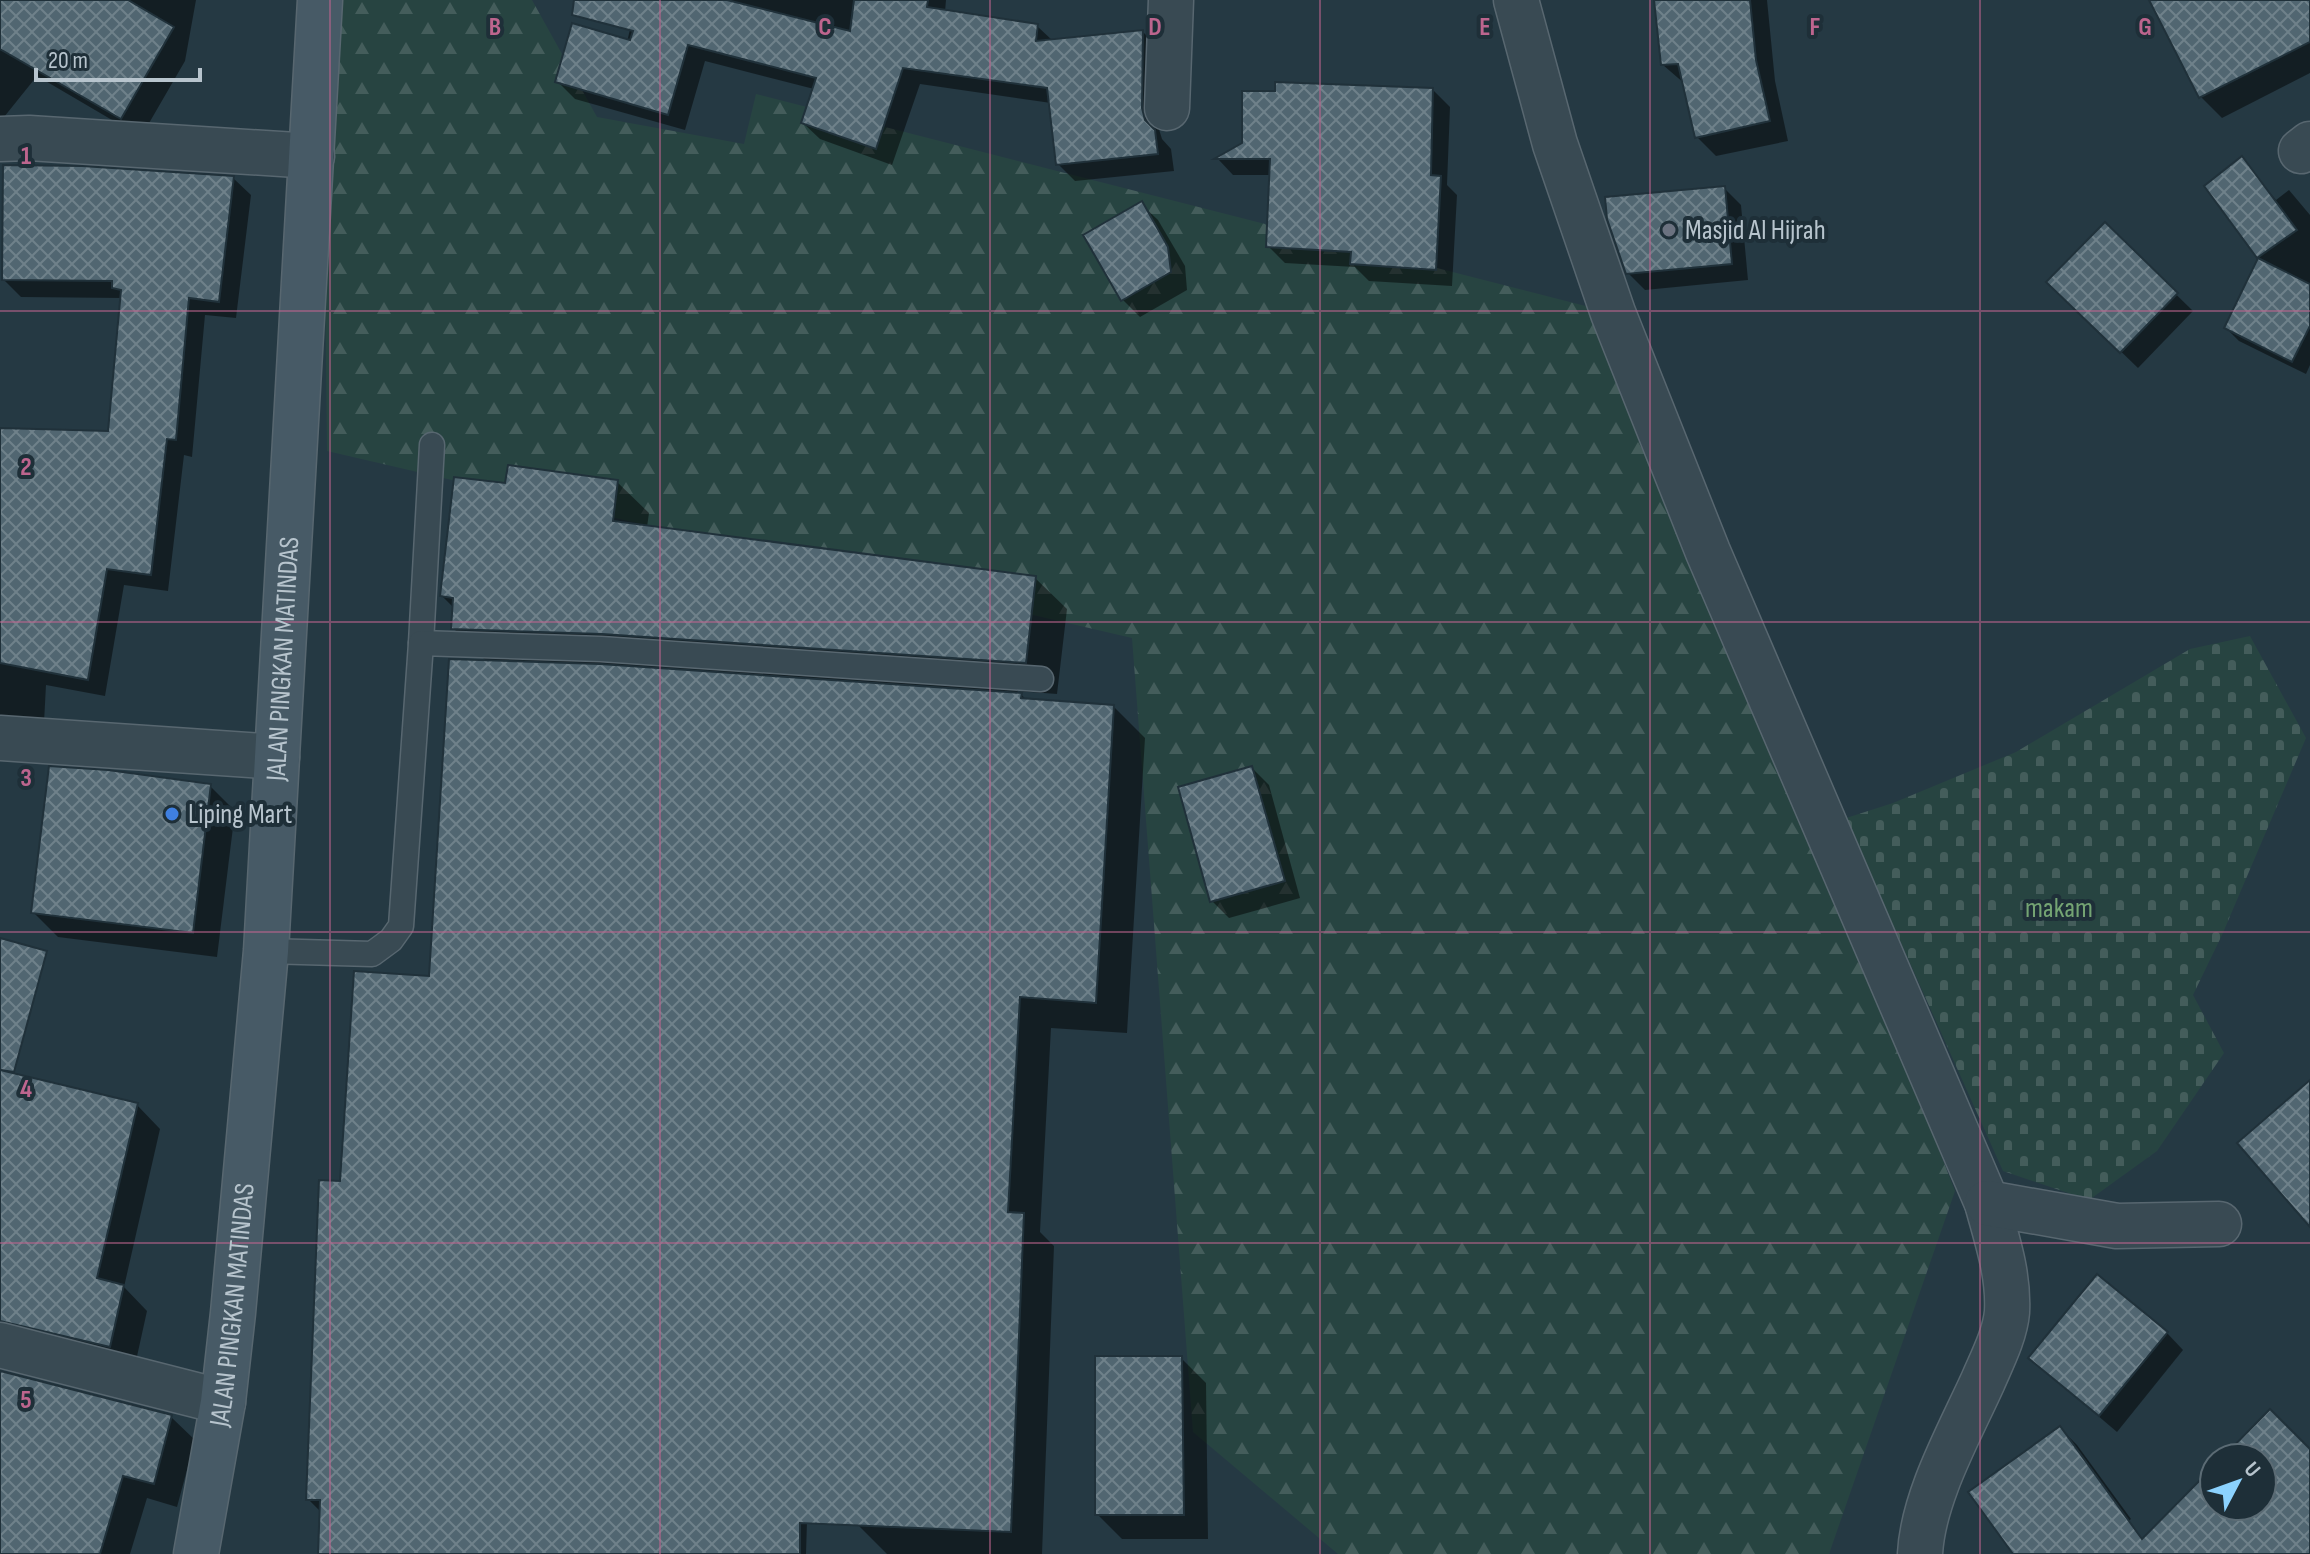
<svg xmlns="http://www.w3.org/2000/svg" width="2310" height="1554" font-family="'Sofia Sans Condensed',sans-serif">
	<style>
		.forest { fill: url(#forest-firs) }
		.cemetery { fill: url(#cemetery-stones) }
		.shadow { fill: #0007 }
		.building { fill: url(#building-cross-hatch); stroke: #20313a; stroke-width: 2 }
		.lines { fill: none; stroke-linecap: round; stroke-linejoin: round }
		.lane-casing { stroke: #586770; stroke-width: 27 }
		.street-casing { stroke: #586770; stroke-width: 47 }
		.secondary-casing { stroke: #586770; stroke-width: 47 }
		.lane { stroke: #394a53; stroke-width: 24 }
		.street { stroke: #394a53; stroke-width: 44 }
		.secondary { stroke: #475a66; stroke-width: 44 }
		.grid { fill: none; stroke: #bd658e; stroke-width: 2; stroke-opacity: 0.55 }
		.worship-dot { fill: #6b7280; stroke: #1e2f38; stroke-width: 3 }
		.shop-dot { fill: #3f7fe0; stroke: #1e2f38; stroke-width: 3 }
		.labels { text-anchor: middle; dominant-baseline: central; stroke-width: 8; stroke-linejoin: round; paint-order: stroke }
		.poi-label { font-size: 28px; fill: #b7c4cd; stroke: #1e2f38; text-anchor: start }
		.street-label { font-size: 28px; fill: #b7c4cd; stroke: #1e2f38 }
		.park-label { font-size: 28px; fill: #74a473; stroke: #1e2f38 }
		.grid-label { font-size: 26px; text-anchor: middle; font-weight: bold; fill: #bd658e; stroke: #1e2f38; stroke-width: 8; stroke-linejoin: round; paint-order: stroke }
	</style>
	<defs>
		<pattern id="forest-firs" width="22" height="20" patternUnits="userSpaceOnUse" patternTransform="scale(2)"><rect width="22" height="20" fill="#274441"/><path d="M5 1l3.5 6h-7zM16 11l3.5 6h-7z" fill="#445d5b"/></pattern>
		<pattern id="cemetery-stones" width="16" height="16" patternUnits="userSpaceOnUse" patternTransform="scale(2)"><rect width="16" height="16" fill="#274441"/><path d="M2 7V4a2 2 0 0 1 4 0v3zM10 15v-3a2 2 0 0 1 4 0v3z" fill="#445d5b"/></pattern>
		<pattern id="building-cross-hatch" width="8" height="8" patternUnits="userSpaceOnUse" patternTransform="scale(2)"><rect width="8" height="8" fill="#516671"/><path d="M0 0l8 8M0 8l8-8" fill="none" stroke="#6f818a"/></pattern>
	</defs>
	<rect width="100%" height="100%" fill="#253943"/>
	<polygon class="forest" points="322,0 532,0 597,117 744,144 756,94 1613,313 1955,1191 1829,1554 1338,1554 1193,1432 1132,638 327,451"/>
	<polygon class="cemetery" points="2250,636 2306,738 2222,935 2193,995 2224,1053 2157,1151 2089,1200 2003,1171 1876,887 1840,820 1893,803 2016,752 2190,649"/>
	<g class="shadow">
		<polygon points="0,0 196,0 185,61 141,137 37,76 0,122"/>
		<polygon points="637,0 946,0 945,12 1037,26 1053,41 1143,32 1159,48 1158,126 1162,139 1171,149 1174,171 1075,181 1058,164 1051,103 920,84 892,165 820,139 803,123 814,89 705,61 685,130 575,99 558,82 627,42"/>
		<polygon points="1656,0 1767,0 1775,81 1788,141 1716,156 1697,137 1685,84 1663,65"/>
		<polygon points="2151,0 2310,0 2310,73 2222,118 2201,97"/>
		<polygon points="1433,90 1450,107 1447,185 1457,195 1452,286 1369,281 1355,267 1285,263 1268,246 1271,175 1233,175 1218,159 1244,144"/>
		<polygon points="2242,159 2276,200 2289,190 2310,215 2310,365 2306,374 2239,341 2226,328 2260,259 2206,186"/>
		<polygon points="233,178 251,195 236,318 205,315 192,457 184,455 168,591 124,585 105,696 46,685 44,723 0,720 0,430 110,433 122,298 21,297 4,280"/>
		<polygon points="1724,188 1741,205 1748,280 1645,290 1628,273"/>
		<polygon points="1141,204 1158,220 1185,266 1187,290 1140,317 1123,300 1086,236"/>
		<polygon points="2105,225 2193,311 2138,368 2049,282"/>
		<polygon points="617,482 649,513 647,527 1035,578 1067,609 1057,694 1017,691 1027,700 1114,707 1145,738 1127,1033 1051,1028 1040,1232 1054,1246 1042,1554 887,1554 857,1524 812,1361 806,1554 320,1554 322,1513 308,1499 342,1183 431,978 487,662 453,628 454,608 442,596 507,485"/>
		<polygon points="1252,768 1269,785 1300,898 1229,918 1212,901"/>
		<polygon points="210,786 235,811 217,957 58,937 33,912"/>
		<polygon points="0,1057 6,1119 137,1105 160,1129 124,1287 147,1311 134,1370 0,1362"/>
		<polygon points="2167,1333 2183,1350 2117,1432 2030,1358"/>
		<polygon points="1181,1358 1206,1383 1208,1539 1122,1539 1097,1514"/>
		<polygon points="0,1373 171,1417 195,1440 177,1507 147,1498 130,1554 0,1554"/>
		<polygon points="2060,1428 2077,1445 2131,1519 2083,1554 2015,1554"/>
	</g>
	<g class="building">
		<polygon points="0,0 128,0 174,27 121,119 0,49"/>
		<polygon points="574,0 727,0 850,31 854,0 928,0 927,7 1038,24 1036,41 1143,30 1142,108 1145,120 1155,130 1158,154 1056,165 1047,88 903,68 876,149 801,123 816,78 688,45 668,115 555,82 572,23 630,40 633,31 572,15"/>
		<polygon points="1654,0 1750,0 1756,60 1770,121 1695,138 1678,64 1661,65"/>
		<polygon points="2149,0 2310,0 2310,42 2199,98"/>
		<polygon points="1275,82 1433,88 1431,175 1441,176 1436,270 1350,264 1351,252 1266,247 1270,159 1214,159 1242,143 1242,91 1275,91"/>
		<polygon points="2242,156 2297,230 2257,258 2204,186"/>
		<polygon points="3,165 82,166 234,176 219,302 189,298 176,440 167,439 151,575 107,569 88,680 0,663 0,428 108,431 121,290 112,288 112,281 2,280"/>
		<polygon points="1725,186 1732,264 1626,274 1607,219 1605,197"/>
		<polygon points="1142,201 1168,247 1171,272 1121,301 1083,235"/>
		<polygon points="2105,222 2178,293 2120,353 2046,282"/>
		<polygon points="2258,258 2310,284 2310,326 2292,362 2224,328"/>
		<polygon points="508,465 618,480 613,521 1036,576 1026,663 602,634 451,629 453,598 440,596 454,477 505,483"/>
		<polygon points="449,659 600,664 1022,693 1021,698 1114,705 1096,1003 1020,997 1008,1212 1024,1213 1011,1532 800,1523 800,1554 318,1554 320,1500 306,1500 319,1180 340,1181 354,971 429,976"/>
		<polygon points="49,766 108,770 211,784 193,933 31,913"/>
		<polygon points="1252,766 1285,881 1210,902 1178,787"/>
		<polygon points="0,938 47,951 14,1072 0,1070"/>
		<polygon points="0,1070 138,1103 97,1278 124,1285 110,1347 0,1321"/>
		<polygon points="2310,1080 2310,1227 2237,1143"/>
		<polygon points="2097,1274 2168,1332 2099,1416 2028,1358"/>
		<polygon points="1095,1356 1182,1356 1184,1515 1095,1515"/>
		<polygon points="0,1371 172,1415 154,1484 123,1476 100,1554 0,1554"/>
		<polygon points="2270,1409 2310,1449 2310,1554 2013,1554 1968,1492 2060,1426 2142,1539 2214,1466 2214,1506 2262,1506 2262,1458 2222,1458"/>
	</g>
	<g class="lines">
		<g class="lane-casing">
			<g id="lane">
				<polyline points="421,643 432,445"/>
				<polyline points="266,951 372,954 391,940 401,926 421,643 601,649 1041,679"/>
			</g>
		</g>
		<g class="street-casing">
			<g id="street">
				<path d="M1516,0L1555,144L1613,313L1708,552L1987,1203C1997,1240 2009,1274 2007,1312C2005,1335 1992,1360 1983,1381C1959,1434 1923,1497 1920,1554"/>
				<polyline points="1167,108 1171,0"/>
				<polyline points="0,139 29,138 312,156"/>
				<polyline points="2301,151 2310,144"/>
				<polyline points="0,738 277,757"/>
				<polyline points="1987,1203 2117,1226 2219,1224"/>
				<polyline points="0,1345 223,1402"/>
			</g>
		</g>
		<g class="secondary-casing">
			<g id="secondary">
				<path id="s1" d="M196,1554L223,1402L233,1313L266,951L320,0"/>
			</g>
		</g>
		<use href="#lane" class="lane"/>
		<use href="#street" class="street"/>
		<use href="#secondary" class="secondary"/>
	</g>
	<path class="grid" d="M330,0V1554M660,0V1554M990,0V1554M1320,0V1554M1650,0V1554M1980,0V1554M0,311H2310M0,622H2310M0,932H2310M0,1243H2310"/>
	<circle class="worship-dot" cx="1669" cy="230" r="8"/>
	<circle class="shop-dot" cx="172" cy="814" r="8"/>
	<g class="labels">
		<g class="poi-label">
			<text x="1685" y="230">Masjid Al Hijrah</text>
			<text x="188" y="814">Liping Mart</text>
		</g>
		<g class="street-label">
			<text stroke="none"><textPath href="#s1" startOffset="900">JALAN PINGKAN MATINDAS</textPath></text>
			<text stroke="none"><textPath href="#s1" startOffset="252">JALAN PINGKAN MATINDAS</textPath></text>
		</g>
		<g class="park-label">
			<text x="2059" y="908">makam</text>
		</g>
	</g>
	<g class="grid-label">
		<text x="495" y="35">B</text>
		<text x="825" y="35">C</text>
		<text x="1155" y="35">D</text>
		<text x="1485" y="35">E</text>
		<text x="1815" y="35">F</text>
		<text x="2145" y="35">G</text>
		<text x="26" y="164">1</text>
		<text x="26" y="475">2</text>
		<text x="26" y="786">3</text>
		<text x="26" y="1097">4</text>
		<text x="26" y="1408">5</text>
	</g>
	<g transform="translate(2238 1482) rotate(49)"><circle r="38" fill="#1e2f38" stroke="#5b6b74" stroke-width="2"/>
	<path d="M0-6L14 30L0 20L-14 30Z" fill="#8bd2fe"/>
	<text y="-12" font-size="22" font-weight="bold" text-anchor="middle" fill="#b7c4cd">U</text>
	</g>
	<path d="M36 68v12h164v-12" fill="none" stroke="#b7c4cd" stroke-width="4"/>
	<text x="48" y="68" font-size="24" fill="#b7c4cd" stroke="#1e2f38" stroke-width="6" paint-order="stroke">20 m</text>
</svg>
